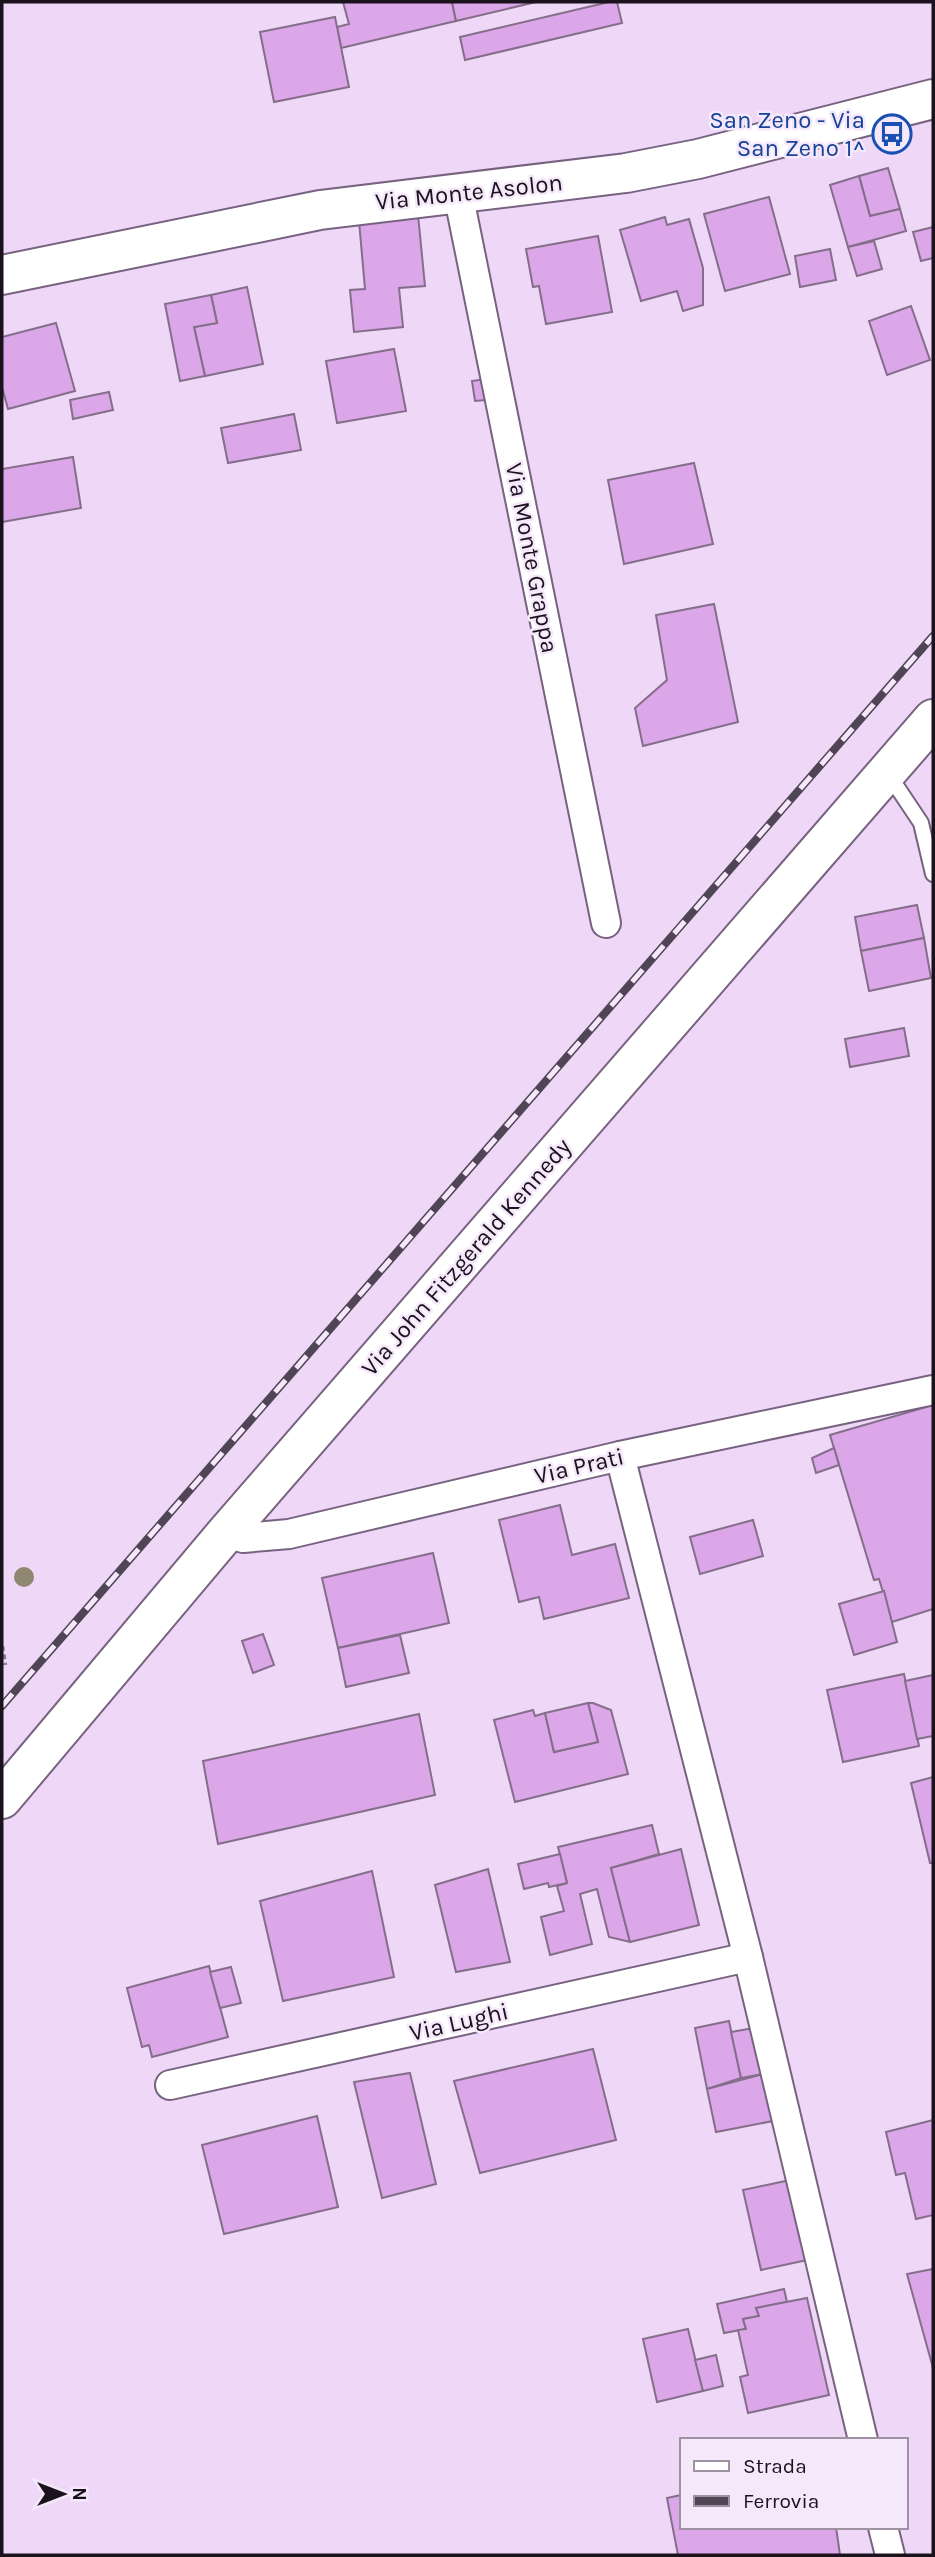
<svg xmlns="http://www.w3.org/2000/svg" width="935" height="2557" font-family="Karla,sans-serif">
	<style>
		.building { fill: #dba7e9; stroke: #846e89; stroke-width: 2 }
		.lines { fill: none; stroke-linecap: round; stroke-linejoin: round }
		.lane-casing { stroke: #77637f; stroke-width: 18 }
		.street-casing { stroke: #77637f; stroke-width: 32 }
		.secondary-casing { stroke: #77637f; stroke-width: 42 }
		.path { stroke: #8e7e95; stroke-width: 4.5; stroke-dasharray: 5 3.5; stroke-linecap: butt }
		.lane { stroke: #fff; stroke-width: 14 }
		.street { stroke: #fff; stroke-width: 28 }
		.secondary { stroke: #fff; stroke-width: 38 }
		.rail-casing { stroke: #504555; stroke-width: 8 }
		.rail { stroke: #f6e8fb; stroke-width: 5; stroke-dasharray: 16; stroke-linecap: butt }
		.tree { fill: #8f8771 }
		.labels { text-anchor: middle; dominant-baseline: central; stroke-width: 5; stroke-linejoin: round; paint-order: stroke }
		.transit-label { font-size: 24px; fill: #164399; stroke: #f6e8fb; text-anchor: end }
		.street-label { font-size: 24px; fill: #1a121d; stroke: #f6e8fb }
	</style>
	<rect width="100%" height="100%" fill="#eed7f7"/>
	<g class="building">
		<polygon points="343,2 452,2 456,21 341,48 337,27 349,24"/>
		<polygon points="452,2 536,2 456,21"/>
		<polygon points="609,2 617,2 622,23 465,60 460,37"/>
		<polygon points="335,17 349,87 274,102 260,32"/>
		<polygon points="888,168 900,209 870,216 859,176"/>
		<polygon points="859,176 870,216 900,209 906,231 848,247 830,185"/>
		<polygon points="769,197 790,274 725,291 704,214"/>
		<polygon points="418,215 425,286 399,288 403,327 354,332 350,290 365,289 359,221"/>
		<polygon points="665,217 667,225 689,219 703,268 703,305 683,311 677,291 641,301 620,230"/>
		<polygon points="933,227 933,258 921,261 913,232"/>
		<polygon points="598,236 612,312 546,324 539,286 533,287 526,249"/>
		<polygon points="874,241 882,269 857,276 848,247"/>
		<polygon points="830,249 836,280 800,287 795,256"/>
		<polygon points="247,287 263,364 205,376 194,327 217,323 211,295"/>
		<polygon points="211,295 217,323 194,327 205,376 180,381 165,304"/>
		<polygon points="911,306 930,360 887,375 869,321"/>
		<polygon points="56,323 75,391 8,409 2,387 2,337"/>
		<polygon points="394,349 406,411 337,423 326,361"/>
		<polygon points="493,378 496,399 475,401 472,381"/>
		<polygon points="109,392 113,410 73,419 70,400"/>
		<polygon points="294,414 301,450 228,463 221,428"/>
		<polygon points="73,457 81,508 2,522 2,469"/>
		<polygon points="694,463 713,544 624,564 608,480"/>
		<polygon points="714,604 738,722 643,746 635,708 667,680 656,615"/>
		<polygon points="917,905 924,938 861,951 855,917"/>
		<polygon points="924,938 931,978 869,991 861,951"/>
		<polygon points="904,1028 909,1056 850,1067 845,1039"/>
		<polygon points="933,1405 933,1609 892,1622 879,1579 874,1580 830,1435"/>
		<polygon points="834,1448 839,1465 816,1473 812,1458"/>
		<polygon points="560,1505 572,1555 615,1544 629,1598 544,1619 539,1597 519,1602 499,1520"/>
		<polygon points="753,1520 763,1556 700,1574 690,1537"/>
		<polygon points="433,1553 449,1623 338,1648 322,1578"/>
		<polygon points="884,1591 897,1642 854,1655 839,1604"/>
		<polygon points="263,1634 274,1665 253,1673 242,1641"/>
		<polygon points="400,1635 409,1673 346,1687 338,1648"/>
		<polygon points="904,1674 919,1746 843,1762 827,1690"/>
		<polygon points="933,1675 933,1736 917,1739 905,1681"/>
		<polygon points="588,1703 593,1703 611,1710 628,1774 515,1802 494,1720 533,1710 535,1716 545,1713 554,1752 598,1742"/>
		<polygon points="588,1703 598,1742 554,1752 545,1713"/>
		<polygon points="419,1714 435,1795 218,1844 203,1761"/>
		<polygon points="933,1777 933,1863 930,1863 911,1783"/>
		<polygon points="652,1825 659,1854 611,1868 630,1942 609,1937 597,1889 580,1894 592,1944 550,1955 541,1917 564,1911 557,1886 567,1883 558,1847"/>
		<polygon points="681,1849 699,1925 630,1942 611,1868"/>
		<polygon points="560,1854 567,1883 549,1887 548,1883 524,1889 518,1864"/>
		<polygon points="488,1869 510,1962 456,1972 435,1885"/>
		<polygon points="372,1871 394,1977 283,2001 260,1901"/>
		<polygon points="209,1966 228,2037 152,2057 149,2045 142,2047 127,1988"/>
		<polygon points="231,1967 241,2003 220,2008 210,1972"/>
		<polygon points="729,2021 741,2078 707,2089 695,2028"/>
		<polygon points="754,2028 763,2074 741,2078 731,2032"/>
		<polygon points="593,2049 616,2140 480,2173 454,2081"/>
		<polygon points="410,2073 436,2184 382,2198 354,2082"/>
		<polygon points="763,2074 773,2121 716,2132 707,2089"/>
		<polygon points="317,2116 338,2207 224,2234 202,2145"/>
		<polygon points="933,2120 933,2215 916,2219 905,2173 896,2175 886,2132"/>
		<polygon points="795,2179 812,2259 761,2270 743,2190"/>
		<polygon points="933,2269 933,2368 907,2274"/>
		<polygon points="784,2289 787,2302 756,2308 759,2316 743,2319 746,2329 724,2333 717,2304"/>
		<polygon points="807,2298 829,2395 748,2413 740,2377 748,2375 738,2330 746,2329 743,2319 759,2316 756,2308"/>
		<polygon points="688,2329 703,2391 657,2402 643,2339"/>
		<polygon points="716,2355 723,2386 703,2391 695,2360"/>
		<polygon points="681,2495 681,2527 836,2527 840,2555 678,2555 667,2498"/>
	</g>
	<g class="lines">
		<g class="lane-casing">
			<polyline id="lane" points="889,775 921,823 933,874"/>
		</g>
		<g class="street-casing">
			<g id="street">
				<polyline points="458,193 606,923"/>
				<polyline points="620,1456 748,1957 863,2440"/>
				<polyline points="226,1533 243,1538 289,1534 620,1456 933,1390"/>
				<polyline points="170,2085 748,1957"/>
				<polyline points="883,2527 890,2555"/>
			</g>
		</g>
		<g class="secondary-casing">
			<g id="secondary">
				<polyline points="2,275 320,210 626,173 698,159 933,99"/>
				<polyline points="2,1799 226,1533 933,719"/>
			</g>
		</g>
		<polyline class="path" points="2,1646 5,1665"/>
		<use href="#lane" class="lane"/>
		<use href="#street" class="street"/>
		<use href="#secondary" class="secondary"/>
		<g class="rail-casing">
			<polyline id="rail" points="2,1706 933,636"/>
		</g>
		<use href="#rail" class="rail"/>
	</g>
	<circle class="tree" cx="24" cy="1577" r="10"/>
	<defs>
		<g id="bus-ring" transform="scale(2.0125)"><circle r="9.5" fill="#f6e8fb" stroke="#1a4fb4" stroke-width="1.5"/><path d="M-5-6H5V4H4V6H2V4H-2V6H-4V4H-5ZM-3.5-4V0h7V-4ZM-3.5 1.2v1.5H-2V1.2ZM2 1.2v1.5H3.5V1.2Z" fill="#1a4fb4"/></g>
	</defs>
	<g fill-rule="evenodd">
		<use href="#bus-ring" x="892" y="134"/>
	</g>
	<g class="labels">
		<g class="transit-label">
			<text x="865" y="120">San Zeno - Via<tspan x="865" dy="28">San Zeno 1^</tspan></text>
		</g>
		<g class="street-label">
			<text transform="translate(469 192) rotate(-6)">Via Monte Asolon</text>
			<text transform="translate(532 558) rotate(79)">Via Monte Grappa</text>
			<text transform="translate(466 1257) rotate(-49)">Via John Fitzgerald Kennedy</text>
			<text transform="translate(579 1466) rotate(-13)">Via Prati</text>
			<text transform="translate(459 2022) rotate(-13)">Via Lughi</text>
		</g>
	</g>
	<rect width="935" height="2557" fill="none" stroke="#1a121d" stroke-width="7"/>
	<rect x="680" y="2438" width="228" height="91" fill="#f6e8fb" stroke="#9e92a2" stroke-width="2"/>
	<rect x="694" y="2461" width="35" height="10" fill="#ffffff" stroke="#9e92a2" stroke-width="2"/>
	<text x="743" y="2473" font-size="21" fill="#1a121d">Strada</text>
	<rect x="694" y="2496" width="35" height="10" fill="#504555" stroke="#9e92a2" stroke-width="2"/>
	<text x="743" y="2508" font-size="21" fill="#1a121d">Ferrovia</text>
	<g transform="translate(63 2494) rotate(90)" stroke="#f6e8fb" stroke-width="5" paint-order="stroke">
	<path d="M0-5L12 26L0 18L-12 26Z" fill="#1a121d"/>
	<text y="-10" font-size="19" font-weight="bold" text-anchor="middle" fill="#1a121d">N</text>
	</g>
</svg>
